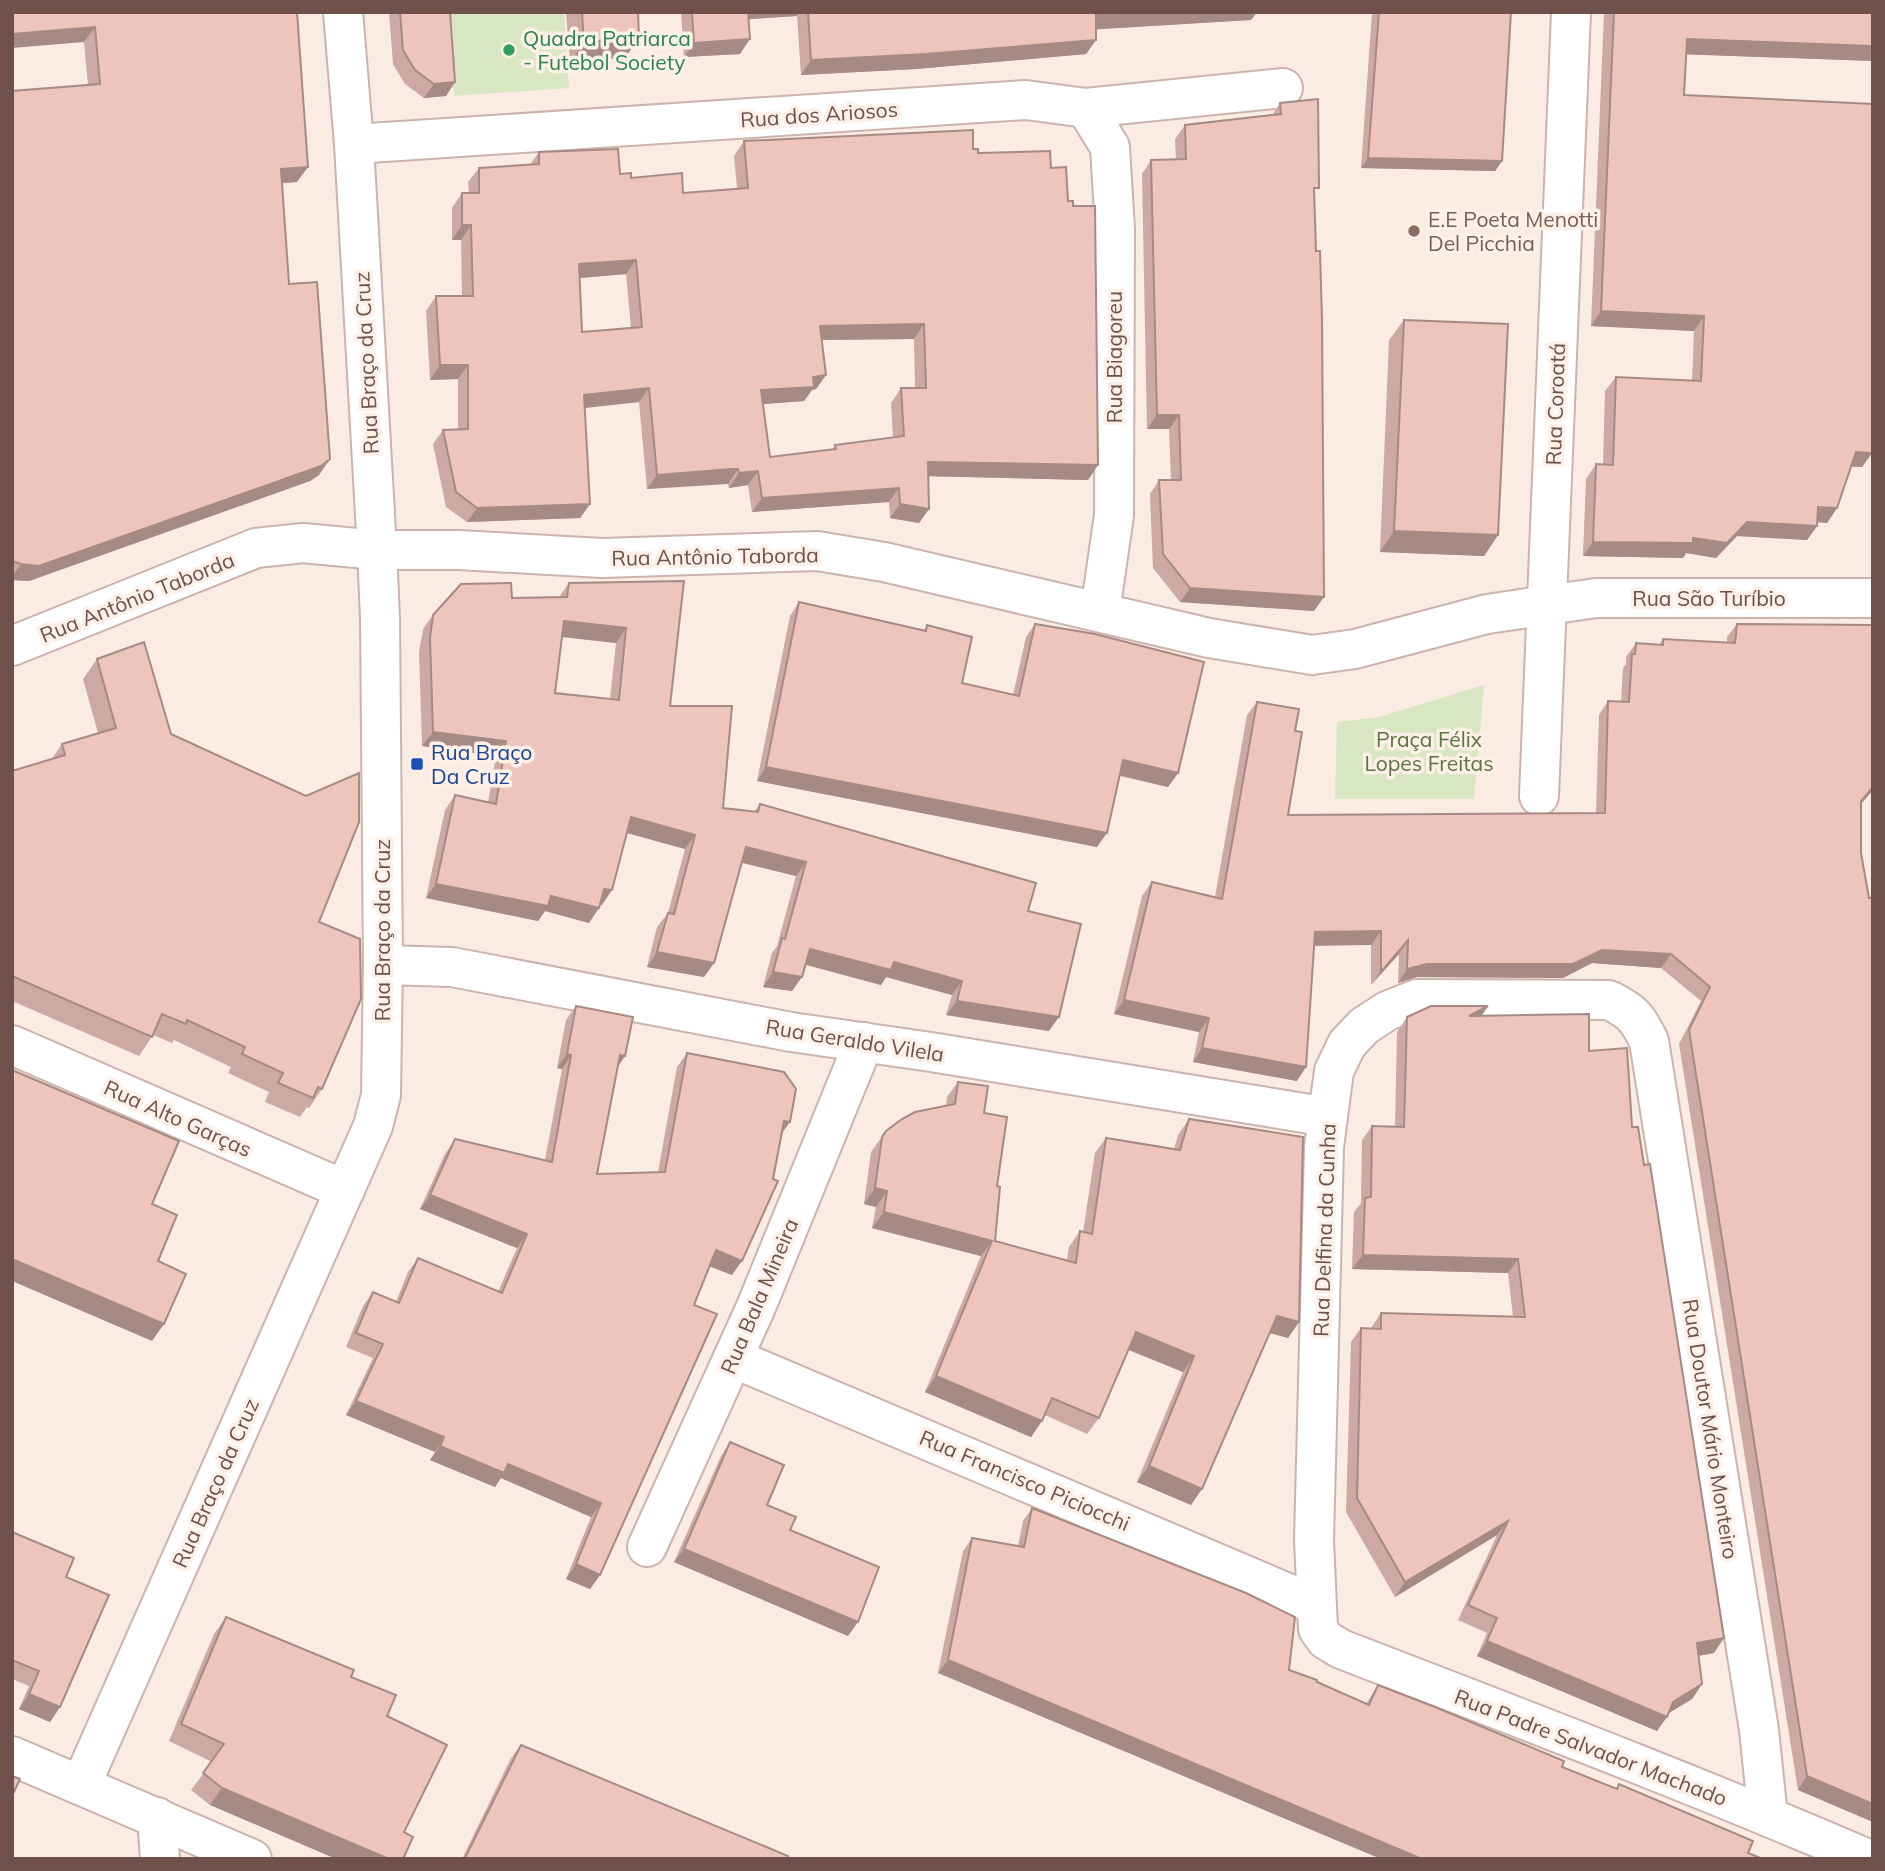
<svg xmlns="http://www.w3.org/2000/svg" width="1885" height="1871" font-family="Mulish,sans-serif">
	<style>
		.green { fill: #d8e6c2 }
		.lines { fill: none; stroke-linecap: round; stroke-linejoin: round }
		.minor-casing { stroke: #ccb4ad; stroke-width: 42 }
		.tertiary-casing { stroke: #ccb4ad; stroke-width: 42 }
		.minor { stroke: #fff; stroke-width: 38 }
		.tertiary { stroke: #fff; stroke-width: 38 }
		.wall { fill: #cca9a2; fill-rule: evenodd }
		.shaded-wall { fill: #a68a84 }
		.building { fill: #edc5bc; stroke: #a68a84; stroke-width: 2; fill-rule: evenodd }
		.leisure-dot { fill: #2e9e5b; stroke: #fdf0e7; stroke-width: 2.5 }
		.education-dot { fill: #8d6e63; stroke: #fdf0e7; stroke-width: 2.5 }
		.transit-dot { fill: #1a4fb4; stroke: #fdf0e7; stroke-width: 2.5 }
		.labels { text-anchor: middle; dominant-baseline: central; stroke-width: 7; stroke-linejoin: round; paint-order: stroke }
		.leisure-label { font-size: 21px; fill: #27864d; stroke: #fdf0e7; text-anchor: start }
		.street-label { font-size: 21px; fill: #6f504b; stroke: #fdf0e7 }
		.education-label { font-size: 21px; fill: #785e54; stroke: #fdf0e7; text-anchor: start }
		.park-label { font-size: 21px; fill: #5c7444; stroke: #fdf0e7 }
		.transit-label { font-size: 21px; fill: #164399; stroke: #fdf0e7; text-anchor: start }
	</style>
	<rect width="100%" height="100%" fill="#faece2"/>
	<g class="green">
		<polygon points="447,12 564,12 569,88 454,96"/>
		<polygon points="1484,685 1474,799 1335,799 1337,722 1379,717"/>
	</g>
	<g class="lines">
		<g class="minor-casing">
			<g id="minor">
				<polyline points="1086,108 1110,147 1115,230 1114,515 1100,612"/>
				<polyline points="354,144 1026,100 1086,108 1283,88"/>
				<polyline points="1539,796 1571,12"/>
				<polyline points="383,965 452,967 791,1032 931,1052 1328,1117"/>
				<polyline points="12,1045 345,1190"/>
				<polyline points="733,1358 1316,1605"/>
				<polyline points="647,1547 756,1307 864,1042"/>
				<polyline points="12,1756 252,1859"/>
				<polyline points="81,1785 373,1126 381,1095 383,965 380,618 377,550 458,550 602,558 817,551 884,562 1209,638 1312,655 1355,649 1487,614 1596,598 1873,598"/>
				<polyline points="157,1817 160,1859"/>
				<path d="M1768,1817L1759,1730L1649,1041C1637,1017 1633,1012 1609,1000L1417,999L1387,1011L1364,1026L1347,1044L1334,1071L1324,1147L1314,1540L1318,1629L1326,1640L1341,1649C1517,1717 1694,1784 1868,1859"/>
			</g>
		</g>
		<g class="tertiary-casing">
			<polyline id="tertiary" points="12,646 256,548 303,543 377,550 354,144 343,12"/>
		</g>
		<use href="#minor" class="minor"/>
		<use href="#tertiary" class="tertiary"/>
	</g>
	<g class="wall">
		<polygon points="12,12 297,12 297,182 282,183 289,284 319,475 310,481 29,581 12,580 12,91 88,85 84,42"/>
		<polygon points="389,12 450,12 455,82 446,96 424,98 405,84 393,64"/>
		<polygon points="566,12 638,12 625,58 570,62"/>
		<polygon points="681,12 1257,12 1251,20 1096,29 1096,40 1086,54 916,69 801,75 797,16 749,19 740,54 684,57"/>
		<polygon points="1372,12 1511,12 1502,161 1495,171 1361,168"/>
		<polygon points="1604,12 1873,12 1873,61 1686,54 1684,95 1872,453 1862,467 1851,467 1837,508 1827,523 1817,522 1817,526 1807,540 1737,536 1716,558 1686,553 1683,558 1583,556 1586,479 1596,464 1603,464 1605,391 1616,377 1692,381 1694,331 1591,326"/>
		<polygon points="1280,103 1314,194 1314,611 1180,602 1153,568 1150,494 1159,480 1171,480 1169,429 1147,429 1142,174 1151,160 1176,160 1175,139 1185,125 1272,115"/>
		<path d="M744,141L973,149L978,153L1051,168L1068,201L1098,465L1088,480L928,476L929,509L919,523L890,518L889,502L752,512L748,485L729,488L728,484L721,483L647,489L639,402L585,408L590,504L580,518L467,522L446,507L433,444L443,430H458V379L430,380L426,311L436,296H462L461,240H452V208L462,193H469L468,182L479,168L530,165L539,152L620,174L683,193L737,188L734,156ZM626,274L631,328L582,332L579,278ZM914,339L915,388H901L891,403L893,438L835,445L832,450L770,457L763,404L804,401L812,390L816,389L826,375L822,340Z"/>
		<polygon points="1404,320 1498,535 1484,556 1380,552 1389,340"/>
		<path d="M684,581L670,706L723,808L754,812L760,804L1028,911L1049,1031L946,1015L952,995L886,977L881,985L806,965L792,991L763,987L772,953L777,946L796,876L742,863L704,977L647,967L657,927L668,913L685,849L627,833L602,905L600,904L589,923L545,911L538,921L426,898L445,810L455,795L488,802L496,756L422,746L419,652L423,629L433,615L512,598L559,597L569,583ZM562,637L616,643L610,699L555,693Z"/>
		<polygon points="799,602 924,630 927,625 962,683 1013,695 1026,637 1035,624 1178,773 1168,787 1120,776 1097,847 757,781 790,616"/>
		<polygon points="1737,624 1873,625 1873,790 1861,804 1861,853 1869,898 1873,898 1873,1822 1798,1790 1679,1044 1701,1001 1661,968 1592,963 1563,978 1417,977 1398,983 1399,954 1371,985 1371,945 1314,945 1297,1081 1193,1062 1199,1032 1114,1014 1142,896 1152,882 1215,897 1247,715 1257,702 1295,731 1288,815 1596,813 1599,715 1608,701 1621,702 1623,668 1626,664 1626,657 1636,643 1659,645 1663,639 1727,643 1727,637"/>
		<polygon points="97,659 171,734 319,922 322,1089 309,1108 307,1107 300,1117 265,1102 269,1092 228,1073 231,1067 174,1040 172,1043 153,1035 139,1056 12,1001 12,771 51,760 62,744 98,733 83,679"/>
		<polygon points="576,1006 618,1067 597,1174 658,1172 677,1067 687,1053 782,1134 732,1275 710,1266 694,1305 600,1575 590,1589 566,1579 591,1517 501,1478 495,1487 430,1460 435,1452 346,1415 373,1358 346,1347 363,1306 373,1292 396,1302 408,1272 418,1258 498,1292 517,1248 420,1209 445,1154 455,1139 545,1160 562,1069 557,1068 566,1020"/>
		<polygon points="1488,1006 1481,1016 1589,1051 1632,1127 1714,1653 1698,1656 1702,1684 1692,1699 1668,1713 1657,1731 1477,1656 1487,1633 1458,1620 1497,1535 1395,1597 1346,1512 1351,1342 1361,1328 1371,1328 1381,1313 1513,1316 1508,1273 1352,1269 1354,1212 1361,1203 1362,1140 1372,1126 1395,1126 1397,1032 1407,1017"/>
		<polygon points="958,1082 984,1113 997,1186 995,1241 1067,1260 1069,1247 1080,1231 1083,1232 1095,1153 1106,1138 1174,1149 1178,1135 1189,1119 1299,1322 1288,1338 1270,1333 1191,1505 1137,1482 1183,1372 1128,1350 1099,1418 1087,1434 1045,1415 1031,1437 925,1392 981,1256 872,1228 876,1207 864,1204 871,1152 886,1131 946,1106 947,1097"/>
		<polygon points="730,1442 767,1505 790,1530 848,1636 674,1562 721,1456"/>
		<polygon points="1032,1508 1289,1670 1366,1704 1378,1685 1562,1767 1616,1789 1619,1784 1753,1841 938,1673 963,1551 972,1538 1018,1546 1023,1521"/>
		<polygon points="12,1532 66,1577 60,1707 50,1722 19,1709 29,1686 12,1679"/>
		<polygon points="226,1617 351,1677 387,1716 404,1832 210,1805 191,1790 212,1762 169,1741 214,1634"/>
		<polygon points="521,1745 787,1859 462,1859 511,1758"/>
	</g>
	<g class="shaded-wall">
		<polygon points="743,12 799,12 797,16 737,20"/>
		<polygon points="1147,12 1257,12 1251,20 1086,30 1096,15"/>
		<polygon points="95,27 84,42 12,48 12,34"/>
		<polygon points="639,38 625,58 570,62 584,42"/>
		<polygon points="750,39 740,54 684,57 694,43"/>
		<polygon points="1687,39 1873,46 1873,61 1676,54"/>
		<polygon points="1096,40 1086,54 916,69 801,75 811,60"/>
		<polygon points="455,82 446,96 424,98 434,84"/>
		<polygon points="1368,158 1502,161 1495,171 1361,168"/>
		<polygon points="308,167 297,182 270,184 281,169"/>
		<polygon points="462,225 471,225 461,240 452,240"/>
		<polygon points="636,260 626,274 569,279 579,264"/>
		<polygon points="1601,311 1704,316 1694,331 1591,326"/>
		<polygon points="924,324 914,339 810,340 820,326"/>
		<polygon points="440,365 468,365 458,379 430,380"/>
		<polygon points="826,375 816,389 812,390 804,401 751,405 761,390 813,377"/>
		<polygon points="649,388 639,402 574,409 584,395"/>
		<polygon points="1157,415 1179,415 1169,429 1147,429"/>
		<polygon points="1856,452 1872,453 1862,467 1845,466"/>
		<polygon points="330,459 319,475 310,481 29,581 12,580 12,577 21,564"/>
		<polygon points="928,462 1098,465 1088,480 918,476"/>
		<polygon points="731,469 738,469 728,484 647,489 657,475"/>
		<polygon points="758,471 748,485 729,488 739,473"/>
		<polygon points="899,488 889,502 752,512 762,498"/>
		<polygon points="590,504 580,518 467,522 477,508"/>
		<polygon points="900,504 929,509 919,523 890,518"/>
		<polygon points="1818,507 1837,508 1827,523 1808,521"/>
		<polygon points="1747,522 1817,526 1807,540 1737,536 1716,558 1686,553 1683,558 1583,556 1593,542 1693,538"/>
		<polygon points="1394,531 1498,535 1484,556 1380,552"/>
		<polygon points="1190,588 1324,597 1314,611 1180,602"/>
		<polygon points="564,621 626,628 616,643 554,636"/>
		<polygon points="433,732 506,741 496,756 422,746"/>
		<polygon points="1123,760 1178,773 1168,787 1114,774"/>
		<polygon points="766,767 1107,833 1097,847 757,781"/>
		<polygon points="1873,787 1873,790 1851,815 1861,801"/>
		<polygon points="631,817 695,835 685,849 620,831"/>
		<polygon points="746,847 806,862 796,876 736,861"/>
		<polygon points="436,884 551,896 599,908 589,923 545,911 538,921 426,898"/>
		<polygon points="604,889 612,890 602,905 594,903"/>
		<polygon points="1381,931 1371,945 1305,946 1315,932"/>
		<polygon points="1408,940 1399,954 1371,985 1381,972"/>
		<polygon points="810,949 894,962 962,981 952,995 886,977 881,985 800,963"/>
		<polygon points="1602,950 1671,954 1661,968 1592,963 1563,978 1417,977 1398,983 1407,969 1427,964"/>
		<polygon points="657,952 714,963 704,977 647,967"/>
		<polygon points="773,972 802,977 792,991 763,987"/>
		<polygon points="1124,1000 1209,1018 1199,1032 1114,1014"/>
		<polygon points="957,1001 1059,1017 1049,1031 946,1015"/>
		<polygon points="1488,1006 1478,1021 1469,1016"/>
		<polygon points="1202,1048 1306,1067 1297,1081 1193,1062"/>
		<polygon points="567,1054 571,1055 562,1069 557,1068"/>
		<polygon points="620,1055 625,1056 616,1070"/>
		<polygon points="784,1121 790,1122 780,1136"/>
		<polygon points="875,1188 887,1191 876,1207 864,1204"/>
		<polygon points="430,1195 527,1234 517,1248 420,1209"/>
		<polygon points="884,1212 992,1241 981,1256 872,1228"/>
		<polygon points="716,1250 742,1261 732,1275 706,1265"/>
		<polygon points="1363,1255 1518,1259 1508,1273 1352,1269"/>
		<polygon points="12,1259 164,1324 152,1341 12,1281"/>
		<polygon points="1277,1316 1299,1322 1288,1338 1266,1332"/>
		<polygon points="1136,1332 1194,1356 1183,1372 1125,1348"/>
		<polygon points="936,1376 1042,1421 1031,1437 925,1392"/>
		<polygon points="356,1401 444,1437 435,1452 346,1415"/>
		<polygon points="440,1446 508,1464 601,1503 591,1517 501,1478 495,1487 430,1460"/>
		<polygon points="1149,1466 1202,1489 1191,1505 1137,1482"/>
		<polygon points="1508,1521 1497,1535 1395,1597 1405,1582"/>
		<polygon points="684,1549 858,1622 848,1636 674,1562"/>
		<polygon points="576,1564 600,1575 590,1589 566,1579"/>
		<polygon points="1724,1638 1714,1653 1686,1658 1697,1643"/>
		<polygon points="1487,1641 1702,1684 1692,1699 1664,1716 1667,1717 1657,1731 1477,1656"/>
		<polygon points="948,1660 1422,1859 1381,1859 938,1673"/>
		<polygon points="29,1694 60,1707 50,1722 19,1709"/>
		<polygon points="1807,1776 1873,1804 1873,1822 1798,1790"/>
		<polygon points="222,1788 389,1859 336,1859 210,1805"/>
	</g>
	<g class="building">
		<polygon points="12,12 297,12 308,167 281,169 289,284 317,282 330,459 321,466 39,566 21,564 12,561 12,91 100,84 95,27 12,34"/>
		<polygon points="400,12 450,12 455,82 434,84 415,70 403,50"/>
		<polygon points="582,12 638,12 639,38 584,42"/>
		<polygon points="692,12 748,12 750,39 694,43"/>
		<polygon points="808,12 1147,12 1096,15 1096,40 926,54 811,60"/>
		<polygon points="1379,12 1511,12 1502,161 1368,158"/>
		<polygon points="1614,12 1873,12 1873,46 1687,39 1684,95 1873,104 1872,453 1856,452 1837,508 1818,507 1817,526 1747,522 1727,543 1693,538 1693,543 1593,542 1596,464 1613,465 1616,377 1701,381 1704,316 1601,311"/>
		<polygon points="1318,99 1319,188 1314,188 1316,251 1320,251 1322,319 1324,597 1190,588 1163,554 1159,480 1181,480 1179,415 1157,415 1151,160 1186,159 1185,125 1281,114 1280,103"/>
		<path d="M973,130V149H978V153L1050,151L1051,168L1066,167L1068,201H1073V206H1095L1098,465L928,462L929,509L900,504L899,488L762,498L758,471L739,473L738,469H731L657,475L649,388L584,395L590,504L477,508L456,492L443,430L468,429V365H440L436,296H473L471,225H462V193H479V168L539,164V152L618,149L620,174L631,173V178L682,173L683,193L748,188L744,141ZM636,260L642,327L582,332L579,264ZM924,324L926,388H901L904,436L835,445L836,449L770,457L761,390L814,387L813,377L826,375L820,326Z"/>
		<polygon points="1404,320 1508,324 1498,535 1394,531"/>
		<path d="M684,581L670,706H732L723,808L758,812L760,804L1036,883L1028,911L1081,924L1059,1017L957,1001L962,981L894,962L891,970L810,949L802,977L773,972L782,938L785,939L806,862L746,847L714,963L657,952L668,913L674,914L695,835L631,817L612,890L604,889L599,908L551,896L548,906L436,884L455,795L496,804L506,741L433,732L430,638L433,615L461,584L511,583L512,598L567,597L569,583ZM564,621L626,628L619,700L555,693Z"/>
		<polygon points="799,602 926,631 927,625 972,637 962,683 1019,696 1035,624 1095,634 1204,662 1178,773 1123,760 1107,833 766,767"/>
		<polygon points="1737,624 1873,625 1873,787 1861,801 1861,853 1869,898 1873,898 1873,1804 1807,1776 1689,1030 1710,987 1671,954 1602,950 1573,964 1427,964 1407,969 1408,940 1381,972 1381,931 1315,932 1306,1067 1202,1048 1209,1018 1124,1000 1152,882 1222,899 1257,702 1299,709 1295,731 1302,732 1288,815 1605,813 1608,701 1629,702 1632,654 1635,654 1636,643 1663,645 1663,639 1735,643"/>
		<polygon points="144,642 171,734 306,796 359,773 359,822 319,922 360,939 361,999 322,1089 318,1087 313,1098 278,1083 283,1073 242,1054 245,1047 187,1020 186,1024 162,1014 152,1037 12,976 12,771 65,755 62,744 116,728 97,659"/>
		<polygon points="576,1006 633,1017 625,1056 620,1055 597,1174 665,1172 687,1053 784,1072 796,1089 790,1122 784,1121 773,1179 778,1181 742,1261 716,1250 694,1305 717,1314 600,1575 576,1564 601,1503 508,1464 504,1473 440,1446 444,1437 356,1401 383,1344 356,1333 373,1292 399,1303 418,1258 502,1293 527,1234 430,1195 455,1139 552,1162 571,1055 567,1054"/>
		<polygon points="1431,1006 1488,1006 1469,1016 1589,1014 1589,1051 1627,1048 1632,1127 1638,1127 1644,1165 1650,1164 1724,1638 1697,1643 1702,1684 1673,1702 1667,1717 1487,1641 1497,1618 1468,1605 1508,1521 1405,1582 1357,1498 1361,1328 1381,1329 1381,1313 1525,1317 1518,1259 1363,1255 1365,1198 1371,1197 1372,1126 1404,1127 1407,1017"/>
		<polygon points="12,1070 179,1141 152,1204 177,1215 158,1261 186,1274 164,1324 12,1259"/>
		<polygon points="958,1082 988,1086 984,1113 1007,1117 997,1186 1000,1187 995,1241 1076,1263 1080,1231 1092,1234 1106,1138 1180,1150 1189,1119 1303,1137 1299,1322 1277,1316 1202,1489 1149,1466 1194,1356 1136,1332 1099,1418 1052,1398 1042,1421 936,1376 992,1241 884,1212 887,1191 875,1188 882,1137 886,1131 902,1119 915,1112 955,1104"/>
		<polygon points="730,1442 784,1465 767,1505 796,1517 790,1530 879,1567 858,1622 684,1549"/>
		<polygon points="1032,1508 1246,1593 1295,1617 1289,1670 1317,1680 1317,1682 1369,1705 1378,1685 1435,1707 1564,1761 1562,1767 1617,1789 1619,1784 1753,1841 1748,1853 1763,1859 1422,1859 948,1660 972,1538 1024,1547"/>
		<polygon points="12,1532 74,1558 66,1577 109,1595 60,1707 29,1694 39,1671 12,1660"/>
		<polygon points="226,1617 354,1670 351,1677 396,1695 387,1716 447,1745 404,1832 413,1837 403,1859 389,1859 222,1788 203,1773 224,1744 181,1724"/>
		<polygon points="521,1745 788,1856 787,1859 466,1859 465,1858"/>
		<polygon points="12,1776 20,1779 12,1796"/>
	</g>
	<circle class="leisure-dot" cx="509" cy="50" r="7"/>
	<circle class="education-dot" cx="1414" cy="231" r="7"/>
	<rect class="transit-dot" x="410" y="757" width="14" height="14" rx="3.5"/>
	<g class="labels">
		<g class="leisure-label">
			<text x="523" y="38">Quadra Patriarca<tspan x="523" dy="24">- Futebol Society</tspan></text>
		</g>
		<g class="street-label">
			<text transform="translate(819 114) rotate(-4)">Rua dos Ariosos</text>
			<text transform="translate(1114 357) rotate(-90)">Rua Biagoreu</text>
			<text transform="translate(366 363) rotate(-93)">Rua Braço da Cruz</text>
			<text transform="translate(1555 404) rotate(-88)">Rua Coroatá</text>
			<text transform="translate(715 556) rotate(-1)">Rua Antônio Taborda</text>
			<text transform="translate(137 597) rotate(-22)">Rua Antônio Taborda</text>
			<text x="1709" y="598">Rua São Turíbio</text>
			<text transform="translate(382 930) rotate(-90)">Rua Braço da Cruz</text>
			<text transform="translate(855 1040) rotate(9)">Rua Geraldo Vilela</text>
			<text transform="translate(178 1118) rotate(24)">Rua Alto Garças</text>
			<text transform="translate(1324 1230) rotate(-88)">Rua Delfina da Cunha</text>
			<text transform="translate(759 1296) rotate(-67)">Rua Bala Mineira</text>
			<text transform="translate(1711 1429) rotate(81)">Rua Doutor Mário Monteiro</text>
			<text transform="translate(1025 1480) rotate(23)">Rua Francisco Piciocchi</text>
			<text transform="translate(215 1483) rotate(-66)">Rua Braço da Cruz</text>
			<text transform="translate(1591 1747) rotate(21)">Rua Padre Salvador Machado</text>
		</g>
		<g class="education-label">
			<text x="1428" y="219">E.E Poeta Menotti<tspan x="1428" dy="24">Del Picchia</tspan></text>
		</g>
		<g class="park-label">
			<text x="1429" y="739">Praça Félix<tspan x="1429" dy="24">Lopes Freitas</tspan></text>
		</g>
		<g class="transit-label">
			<text x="431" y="752">Rua Braço<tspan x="431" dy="24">Da Cruz</tspan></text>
		</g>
	</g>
	<rect width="1885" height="1871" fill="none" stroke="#6f504b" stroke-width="28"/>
</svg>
